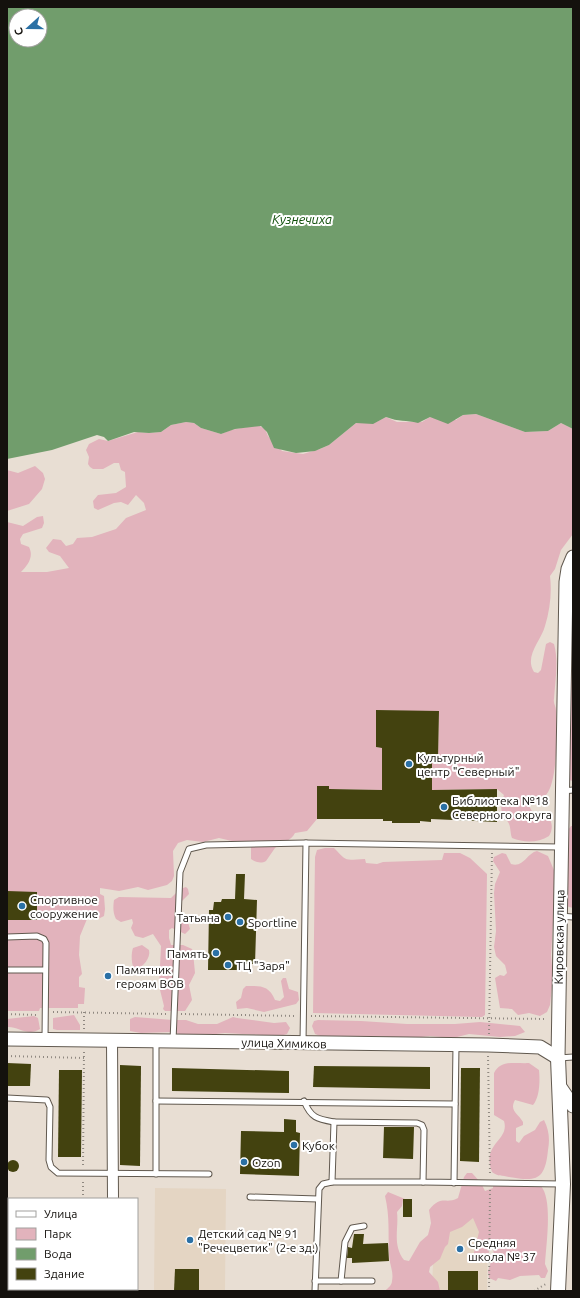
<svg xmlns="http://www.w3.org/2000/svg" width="580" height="1298" font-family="Ubuntu,sans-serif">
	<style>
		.built { fill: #e4d5c3 }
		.green { fill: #e2b3bc }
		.water { fill: #719d6c; fill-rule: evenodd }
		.building { fill: #43420f }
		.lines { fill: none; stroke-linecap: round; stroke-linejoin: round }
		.service-casing { stroke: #61594f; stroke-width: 7 }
		.minor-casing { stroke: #61594f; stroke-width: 12 }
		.tertiary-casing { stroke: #61594f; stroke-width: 15 }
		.secondary-casing { stroke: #61594f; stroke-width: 16 }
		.path { stroke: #8f8880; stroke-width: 2; stroke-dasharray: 1 3; stroke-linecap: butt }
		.service { stroke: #fff; stroke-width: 5 }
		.minor { stroke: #fff; stroke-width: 10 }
		.tertiary { stroke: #fff; stroke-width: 13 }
		.secondary { stroke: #fff; stroke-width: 14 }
		.poi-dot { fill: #2a70a5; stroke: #fff; stroke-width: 1.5 }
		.labels { text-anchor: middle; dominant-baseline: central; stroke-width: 4; stroke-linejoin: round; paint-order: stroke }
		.poi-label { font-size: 12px; fill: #14110d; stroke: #fff; text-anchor: start }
		.street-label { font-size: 12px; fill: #14110d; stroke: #fff }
		.water-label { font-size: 13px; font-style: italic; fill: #104f0a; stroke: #fff }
	</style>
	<rect width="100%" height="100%" fill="#e8ded3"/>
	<g class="built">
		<polygon points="155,1188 226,1189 225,1291 154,1291"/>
		<polygon points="435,1207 488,1207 487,1291 432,1291"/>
	</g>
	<g class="green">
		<path d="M476,414L525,432L548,431L561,423L573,429V534L561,550L555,569L550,576C552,592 550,610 545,626C541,641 524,656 534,672L538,673L541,670L546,644L550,642L554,644C559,662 555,681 554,699C553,703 556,706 556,711C557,729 558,782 546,795L536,798L529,806L533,813H545C552,819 554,828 549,836C538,843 524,843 512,838C510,833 511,826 508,822C501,813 499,808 504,795L497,789L432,790V759L438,758L439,712L376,710V747L382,748V790L329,789V786H317V819L307,831L295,833C291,841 282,842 275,848C272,852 269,857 266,861C261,864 255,862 251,859V847L247,842H236L219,838L203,842L187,840L178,843L173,851L174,876L172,881L167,885L148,890L138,887L119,891L100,888V894L104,896L105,909L104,916L98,919H87L80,936L79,955L82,974L79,977V987L85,988L84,1004H78V1008H40L39,1011H7V522L23,526L37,517L43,516L44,523L42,528L23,534L20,539L21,544L29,547C34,557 28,565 21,572H47L69,568L60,556L49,552L46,548L53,539L61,540L66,546L73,544L77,538L92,537L116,529L126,518L146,510L144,503L136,495L128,505L121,502L114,503L98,510L94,508L93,501L98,495L116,493L126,487L125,472L121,470L119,463H114L103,469H93L90,467L88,464L89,457L86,450L89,444L99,439L108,441L138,432L149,433L161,432L171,425L186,422L194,423L201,428L221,434L231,430L258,425L265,429L268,436L282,451L303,454L320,449L329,445L356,423L376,422L386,417L397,422H422L430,417L456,420L463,415Z"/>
		<polygon points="35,466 43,473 45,479 42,489 29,504 7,511 7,470 18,473"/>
		<polygon points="573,621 573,781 569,780 569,771"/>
		<polygon points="571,826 573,826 573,908 566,906 568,830"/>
		<path d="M325,848H334C348,862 343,860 365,859L366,863L377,864L383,862L442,860L444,853H460L470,858L487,874L485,1015L482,1017L313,1013L315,857L317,850Z"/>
		<path d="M537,851L548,856L556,875L551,955L553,977L550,1005L547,1012L540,1016L529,1013L518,1015L512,1009L500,1008L495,978L500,975L504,976L507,973L505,965L496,956L494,947L496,931L494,893L495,884L500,872L493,861L494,857L502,853L506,854L511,864C524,868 527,853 537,851Z"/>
		<path d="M186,887L188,889L189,894L176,907L174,914L176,916L187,919L190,929L185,934L172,928L169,930V938L171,945H183L192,949L193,952L195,973L189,985L192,1000L185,1011H165L163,1009L164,1006L159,986L161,946L153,934L143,938L135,936L131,928L133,923L132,919L121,922L116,919C113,913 113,907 114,900L119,897L171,898L180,889Z"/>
		<path d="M142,945L149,950C151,958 143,967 135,970C131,966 131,953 133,948Z"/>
		<path d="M283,978H286L289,989L298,992L299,1000L296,1004L264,1012L247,1008L237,1009L236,1002L241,998L243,989L246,986C260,986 269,985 275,1000L280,1001L284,997L281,981Z"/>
		<polygon points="74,1015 80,1025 80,1030 57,1030 53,1029 53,1018"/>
		<path d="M34,1016L38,1018L40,1029C28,1037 18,1026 7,1027V1019Z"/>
		<polygon points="135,1017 173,1020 186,1020 198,1024 217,1024 233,1017 237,1018 274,1023 286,1022 290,1028 287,1034 280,1036 225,1033 189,1037 173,1032 141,1033 130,1031 130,1019"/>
		<polygon points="318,1020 361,1021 407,1024 455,1024 480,1022 520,1026 525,1032 515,1036 500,1037 469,1034 453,1038 430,1036 404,1039 380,1036 323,1037 315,1034 312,1026 314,1021"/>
		<path d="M529,1063L539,1070C540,1080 540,1097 533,1105L515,1100C509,1111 518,1113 523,1122V1125L516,1128V1141L519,1143L524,1136L535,1130L540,1122L544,1120C549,1130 550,1139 548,1150C545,1180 537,1182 509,1177C502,1175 498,1177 492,1172C481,1143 510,1141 504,1121L494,1115V1073C501,1059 517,1064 529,1063Z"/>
		<path d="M467,1173H472L481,1183L485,1191L493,1188V1184L541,1186C553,1200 546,1245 545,1264L548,1271L545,1278H541L539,1275L520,1276L510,1280L498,1278L496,1281L489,1278L488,1271L491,1262L495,1260L492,1244H490C489,1252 489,1260 481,1263L473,1256L479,1232L473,1218L462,1227L450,1232L448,1244L445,1247L440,1259L430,1267L429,1272L438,1282L440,1291H385C388,1288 392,1285 392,1281C394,1271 389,1264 389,1254C388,1233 390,1217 385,1196L388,1192L405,1199H403L402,1206L397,1212C399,1229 392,1244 404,1260L409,1261L420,1242L428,1235L431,1223L429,1210C442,1194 445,1205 458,1198L464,1177Z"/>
	</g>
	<path class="water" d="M7,7H573V429L561,423L548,431L525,432L476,414L463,415L448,424L430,417L418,423C406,420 399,422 386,417L373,424L356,423L329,445L315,451L296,453L274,448L267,432L261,426L235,429L221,434L201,428L194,423L186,422L171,425L161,432L149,433L134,432L108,441L104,437L97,435L52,450L7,459ZM16,16H40V40H16Z"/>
	<g class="building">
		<polygon points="376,710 439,711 438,759 432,759 432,790 497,789 497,822 431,819 431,822 420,821 420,823 392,823 392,821 383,821 383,819 317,819 317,786 329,786 329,789 382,790 382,748 376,747"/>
		<polygon points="236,874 245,874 244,899 257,900 255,964 239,964 239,970 208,970 209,910 213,910 214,902 221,902 222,899 235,899"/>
		<polygon points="7,891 37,892 37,920 7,920"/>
		<polygon points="7,1063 31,1064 30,1086 7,1086"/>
		<polygon points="120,1065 141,1066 140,1166 120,1165"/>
		<polygon points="314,1066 430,1067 430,1089 313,1087"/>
		<polygon points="172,1068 289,1071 289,1093 172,1091"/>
		<polygon points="461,1068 480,1068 479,1162 460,1161"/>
		<polygon points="59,1070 82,1070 81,1157 58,1157"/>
		<polygon points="284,1119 296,1120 296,1132 300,1133 299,1176 240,1174 241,1131 284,1132"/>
		<polygon points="384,1127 414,1127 413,1159 383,1158"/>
		<circle cx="13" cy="1166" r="6"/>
		<rect x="403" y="1199" width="9" height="18"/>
		<polygon points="354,1234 364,1234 363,1244 388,1243 389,1261 352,1263 352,1258 347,1258 348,1247 352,1248"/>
		<polygon points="175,1269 199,1269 199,1291 174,1291"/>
		<rect x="448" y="1271" width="30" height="20"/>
	</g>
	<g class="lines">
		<g class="service-casing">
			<g id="service">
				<polyline points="563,791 573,790"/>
				<polyline points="560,916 573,917"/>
				<polyline points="7,937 37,936 44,939 46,943 45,1039"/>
				<polyline points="7,970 45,970"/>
				<polyline points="156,1041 156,1174"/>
				<polyline points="173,1041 180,872 189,849 206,845 306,843"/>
				<polyline points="303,1042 306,843 560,847"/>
				<polyline points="559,1058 573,1057"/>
				<polyline points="7,1098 47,1100 50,1107 49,1160 51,1167 58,1173 209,1174"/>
				<polyline points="156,1101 455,1104"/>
				<path d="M304,1101C311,1118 317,1119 334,1122"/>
				<polyline points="332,1182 334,1122 417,1123 422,1125 424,1130 423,1182 562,1184"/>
				<polyline points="454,1183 456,1046"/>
				<polyline points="250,1197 318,1199"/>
				<polyline points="315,1281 372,1281"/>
				<polyline points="341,1281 345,1242 352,1228 364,1226"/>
				<polyline points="7,1282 9,1282"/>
				<polyline points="99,1289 114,1290"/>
				<polyline points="315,1291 319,1189 323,1184 332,1182 423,1182"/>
			</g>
		</g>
		<g class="minor-casing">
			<g id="minor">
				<polyline points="112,1041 113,1199"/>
				<polyline points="114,1291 114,1289"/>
			</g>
		</g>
		<g class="tertiary-casing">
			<g id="tertiary">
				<polyline points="7,1039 488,1045 540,1047 558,1058"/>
				<polyline points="558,1058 566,582 568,569 573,557"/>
				<polyline points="560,1087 573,1106"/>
			</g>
		</g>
		<g class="secondary-casing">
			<polyline id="secondary" points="558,1291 563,1184 558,1058"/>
		</g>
		<g class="path">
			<polyline points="53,1012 167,1014"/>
			<polyline points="7,1014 38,1015"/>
			<polyline points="181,1014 297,1016"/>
			<polyline points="311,1016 547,1019"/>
			<polyline points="84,1029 84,1012"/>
			<polyline points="489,1034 492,852"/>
			<polyline points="7,1056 84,1058"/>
			<polyline points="488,1056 490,1176"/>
			<polyline points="83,1165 84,1052"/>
			<polyline points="83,1199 83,1180"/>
			<polyline points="81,1291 81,1289"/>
			<polyline points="489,1291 490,1190"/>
			<polyline points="534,1291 546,1284"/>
		</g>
		<use href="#service" class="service"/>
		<use href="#minor" class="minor"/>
		<use href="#tertiary" class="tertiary"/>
		<use href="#secondary" class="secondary"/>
	</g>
	<g class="poi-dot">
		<circle cx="409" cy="764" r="4"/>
		<circle cx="444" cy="807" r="4"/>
		<circle cx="22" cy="906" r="4"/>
		<circle cx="228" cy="917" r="4"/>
		<circle cx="240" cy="922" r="4"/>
		<circle cx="216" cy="953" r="4"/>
		<circle cx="228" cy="965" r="4"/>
		<circle cx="108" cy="976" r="4"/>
		<circle cx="294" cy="1145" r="4"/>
		<circle cx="244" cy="1162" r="4"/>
		<circle cx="190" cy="1240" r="4"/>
		<circle cx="460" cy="1249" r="4"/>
	</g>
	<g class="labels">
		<g class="poi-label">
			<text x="417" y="757">Культурный<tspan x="417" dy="14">центр "Северный"</tspan></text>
			<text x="452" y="800">Библиотека №18<tspan x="452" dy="14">Северного округа</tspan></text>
			<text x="30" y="899">Спортивное<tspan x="30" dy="14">сооружение</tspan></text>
			<text x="220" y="917" text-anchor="end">Татьяна</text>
			<text x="248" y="922">Sportline</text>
			<text x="208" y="953" text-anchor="end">Память</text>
			<text x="236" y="965">ТЦ "Заря"</text>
			<text x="116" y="969">Памятник<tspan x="116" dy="14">героям ВОВ</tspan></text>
			<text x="302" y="1145">Кубок</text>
			<text x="252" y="1162">Ozon</text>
			<text x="198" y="1233">Детский сад № 91<tspan x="198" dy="14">"Речецветик" (2-е зд.)</tspan></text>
			<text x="468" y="1242">Средняя<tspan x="468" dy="14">школа № 37</tspan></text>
		</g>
		<g class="street-label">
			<text transform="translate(559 937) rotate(-89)">Кировская улица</text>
			<text transform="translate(284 1043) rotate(1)">улица Химиков</text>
		</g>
		<g class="water-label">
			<text x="302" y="219">Кузнечиха</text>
		</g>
	</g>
	<rect width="580" height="1298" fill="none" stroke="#14110d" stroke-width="16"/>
	<rect x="8" y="1198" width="130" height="92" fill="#ffffff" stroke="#a1a09e"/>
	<rect x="16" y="1211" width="20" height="6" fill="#ffffff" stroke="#a1a09e"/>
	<text x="44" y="1218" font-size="12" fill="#14110d">Улица</text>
	<rect x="16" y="1228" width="20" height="12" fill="#e2b3bc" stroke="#a1a09e"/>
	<text x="44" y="1238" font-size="12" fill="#14110d">Парк</text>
	<rect x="16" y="1248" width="20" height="12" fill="#719d6c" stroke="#a1a09e"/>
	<text x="44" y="1258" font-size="12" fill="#14110d">Вода</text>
	<rect x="16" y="1268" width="20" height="12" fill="#43420f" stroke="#a1a09e"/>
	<text x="44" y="1278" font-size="12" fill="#14110d">Здание</text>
	<g transform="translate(28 28) rotate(249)"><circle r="19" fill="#ffffff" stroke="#a1a09e"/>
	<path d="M0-3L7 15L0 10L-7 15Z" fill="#2a70a5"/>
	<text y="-6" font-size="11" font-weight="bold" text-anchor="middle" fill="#14110d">С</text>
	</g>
</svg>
